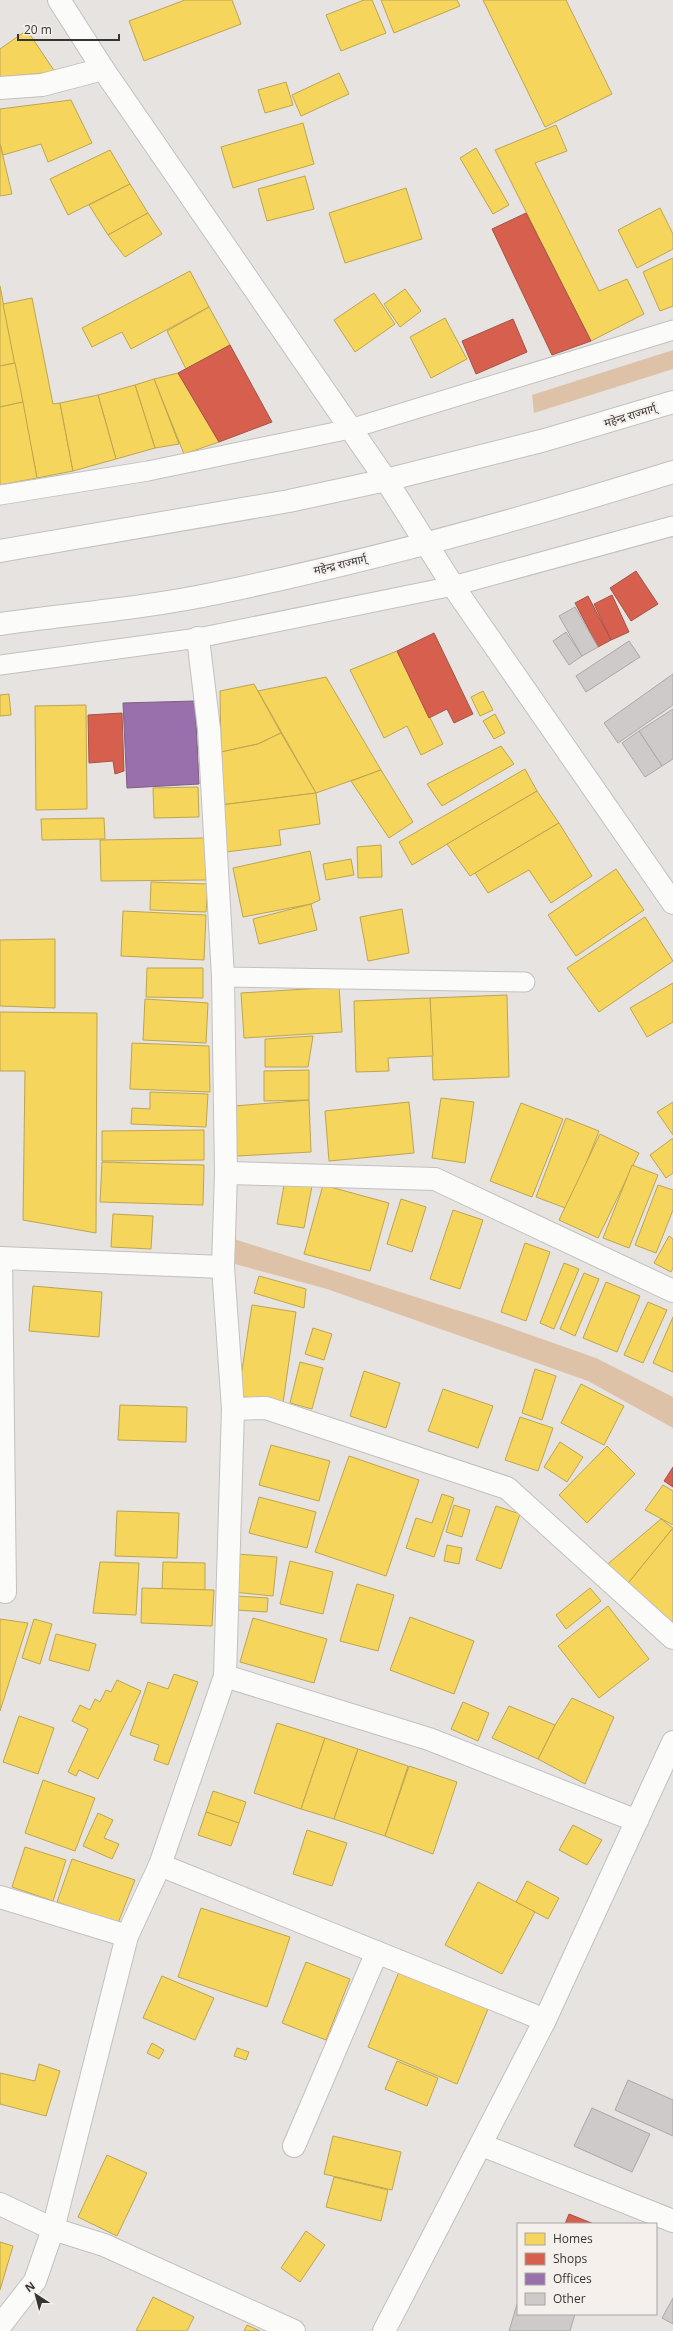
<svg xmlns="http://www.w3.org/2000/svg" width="673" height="2331" viewBox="0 0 673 2331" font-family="'Open Sans','Noto Sans Devanagari',sans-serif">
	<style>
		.green { fill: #dec2a7 }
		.homes { fill: #f6d55c; stroke: #bda550 }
		.shops { fill: #d6604d; stroke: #a65345 }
		.offices { fill: #9970ab; stroke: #7c5e87 }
		.building { fill: #cdcac9; stroke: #aaa8a6 }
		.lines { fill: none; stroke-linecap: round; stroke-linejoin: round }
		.service-casing { stroke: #c3c1bf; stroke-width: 21 }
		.minor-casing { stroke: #c3c1bf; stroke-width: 24 }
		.secondary-casing { stroke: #c3c1bf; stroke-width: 24 }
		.trunk-casing { stroke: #c3c1bf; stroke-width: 24 }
		.service { stroke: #fbfbfa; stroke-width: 19 }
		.minor { stroke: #fbfbfa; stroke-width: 22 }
		.secondary { stroke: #fbfbfa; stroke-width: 22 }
		.trunk { stroke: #fbfbfa; stroke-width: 22 }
		.labels { text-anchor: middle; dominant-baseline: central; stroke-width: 4; stroke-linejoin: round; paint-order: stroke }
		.street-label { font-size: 11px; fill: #373533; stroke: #f5f0ec }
	</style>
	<rect width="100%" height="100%" fill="#e6e3e1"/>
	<g class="green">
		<polygon points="673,350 673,369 534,413 532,395"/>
		<polygon points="231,1238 491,1321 596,1358 673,1397 673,1428 588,1381 327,1289 231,1263"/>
	</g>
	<g class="homes">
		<polygon points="185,0 232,0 241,24 144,61 129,21"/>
		<polygon points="364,0 372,0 386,33 341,51 326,15"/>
		<polygon points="381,0 457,0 460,6 394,33"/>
		<polygon points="483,0 566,0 612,94 545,127"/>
		<polygon points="27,30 55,72 0,77 0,49"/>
		<polygon points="339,73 349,94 301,116 292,95"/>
		<polygon points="286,82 293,105 265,113 258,90"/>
		<polygon points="71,100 92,143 48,162 41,144 3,155 0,144 0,109"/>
		<polygon points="303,123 314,164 233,188 221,147"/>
		<polygon points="556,125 567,151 535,163 599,291 627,279 644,314 591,341 495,150"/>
		<polygon points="0,144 12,194 0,196"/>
		<polygon points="476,148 509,205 493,214 460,158"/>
		<polygon points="110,150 130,184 68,215 50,179"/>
		<polygon points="305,176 314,209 267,221 258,189"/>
		<polygon points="130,184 148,213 108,235 89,205"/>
		<polygon points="406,188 422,239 345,263 329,213"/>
		<polygon points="660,208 673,234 673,249 637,268 618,230"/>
		<polygon points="148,213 162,234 125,257 108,235"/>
		<polygon points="673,258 673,306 660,311 643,272"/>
		<polygon points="190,271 209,307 131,349 122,332 92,347 82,328"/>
		<polygon points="0,286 15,363 0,366"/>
		<polygon points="405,289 421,311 400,327 384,304"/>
		<polygon points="374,293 395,324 355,352 334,320"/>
		<polygon points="32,298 53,404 60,403 73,471 37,478 3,304"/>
		<polygon points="209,307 230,345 186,369 167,331"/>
		<polygon points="445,318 467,359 431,378 410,337"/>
		<polygon points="15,363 23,402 0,407 0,366"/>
		<polygon points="178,373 219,442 184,454 154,379"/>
		<polygon points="154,379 179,444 155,448 135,385"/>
		<polygon points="135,385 155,448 116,459 98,395"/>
		<polygon points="98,395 116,459 73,471 60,403"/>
		<polygon points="23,402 37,478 0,485 0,407"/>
		<polygon points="397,651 443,744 421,755 407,726 384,738 350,670"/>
		<polygon points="326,677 381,770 316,793 258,691"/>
		<polygon points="254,684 281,733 258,744 221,752 220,691"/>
		<polygon points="483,691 493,710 480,716 471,697"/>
		<polygon points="9,694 11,715 0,716 0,695"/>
		<polygon points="86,705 87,809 36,810 35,706"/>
		<polygon points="495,714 505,733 494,739 483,721"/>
		<polygon points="281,733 316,793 221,805 221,752 258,744"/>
		<polygon points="501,746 514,764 442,806 427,784"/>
		<polygon points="525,769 537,791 412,865 399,842"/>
		<polygon points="381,770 413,822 389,838 351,781"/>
		<polygon points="198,787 199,817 154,818 153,788"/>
		<polygon points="537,791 559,823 470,876 447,844"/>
		<polygon points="316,793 320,824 279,830 281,845 226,852 221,805"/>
		<polygon points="104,818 105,839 42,840 41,819"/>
		<polygon points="559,823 592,876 551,903 529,870 488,893 475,873"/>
		<polygon points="205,838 206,880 101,881 100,840"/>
		<polygon points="381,845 382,877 358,878 357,847"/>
		<polygon points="310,851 320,900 311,904 243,917 233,868"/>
		<polygon points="351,859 354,875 326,880 323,864"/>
		<polygon points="616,869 644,910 576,956 548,915"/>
		<polygon points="151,882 208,884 206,912 150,910"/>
		<polygon points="311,904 317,930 259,944 253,919"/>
		<polygon points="402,909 409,953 368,961 360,917"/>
		<polygon points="123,911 206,915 204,960 121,956"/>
		<polygon points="645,917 673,961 599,1012 567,968"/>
		<polygon points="55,939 55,1008 0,1006 0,940"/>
		<polygon points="147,968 203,968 203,998 146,997"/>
		<polygon points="673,983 673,1022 647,1037 630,1008"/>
		<polygon points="339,987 342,1032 244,1038 241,993"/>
		<polygon points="507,995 509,1077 433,1080 430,998"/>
		<polygon points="430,998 433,1056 388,1058 389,1071 356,1072 354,1001"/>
		<polygon points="145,999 208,1003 206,1043 143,1040"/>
		<polygon points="0,1012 97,1013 96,1233 23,1220 25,1071 0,1071"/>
		<polygon points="313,1036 308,1067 265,1067 265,1039"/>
		<polygon points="132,1043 209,1046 210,1092 130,1089"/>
		<polygon points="309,1070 309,1100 264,1101 264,1071"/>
		<polygon points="150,1092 208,1094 206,1127 131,1124 132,1108 150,1109"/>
		<polygon points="441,1098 474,1102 465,1163 432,1158"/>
		<polygon points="309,1100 311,1152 237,1156 234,1106"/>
		<polygon points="409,1102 414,1153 329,1161 325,1111"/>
		<polygon points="673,1102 673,1135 657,1112"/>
		<polygon points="521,1103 563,1119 532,1197 490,1181"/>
		<polygon points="566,1118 599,1131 568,1209 536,1197"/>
		<polygon points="204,1130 204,1160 102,1161 102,1131"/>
		<polygon points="600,1134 639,1153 598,1238 559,1220"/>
		<polygon points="673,1138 673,1173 666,1178 650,1155"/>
		<polygon points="102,1162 204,1165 203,1205 100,1202"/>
		<polygon points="632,1165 658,1175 629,1248 603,1238"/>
		<polygon points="285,1180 312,1186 304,1228 277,1224"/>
		<polygon points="323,1185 389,1203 370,1271 304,1254"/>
		<polygon points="658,1185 673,1190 673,1210 656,1253 635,1245"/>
		<polygon points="401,1199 426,1207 412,1252 387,1244"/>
		<polygon points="453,1210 483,1220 460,1289 430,1279"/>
		<polygon points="113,1214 153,1216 151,1249 111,1247"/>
		<polygon points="669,1236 673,1239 673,1268 671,1272 654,1263"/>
		<polygon points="525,1243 550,1252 526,1321 501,1312"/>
		<polygon points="564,1263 579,1269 554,1329 540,1323"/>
		<polygon points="584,1273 599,1279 575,1336 560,1329"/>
		<polygon points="259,1276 306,1289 304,1308 254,1293"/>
		<polygon points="606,1282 640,1296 617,1352 583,1338"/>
		<polygon points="33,1286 102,1292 99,1337 29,1331"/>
		<polygon points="648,1302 667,1310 643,1363 624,1355"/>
		<polygon points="252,1305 296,1312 283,1403 238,1396"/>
		<polygon points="673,1317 673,1372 653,1363"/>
		<polygon points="313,1328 332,1334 324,1360 305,1354"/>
		<polygon points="300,1362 323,1368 312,1409 290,1403"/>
		<polygon points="535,1369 556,1376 542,1420 522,1413"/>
		<polygon points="364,1371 400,1383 386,1428 350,1416"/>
		<polygon points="581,1384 624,1406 604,1445 561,1423"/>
		<polygon points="443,1389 493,1406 478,1448 428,1431"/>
		<polygon points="120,1405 187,1407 186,1442 118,1440"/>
		<polygon points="520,1417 553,1428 538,1471 505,1460"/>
		<polygon points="560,1442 583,1457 567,1482 544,1467"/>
		<polygon points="271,1445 330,1461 319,1501 259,1485"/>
		<polygon points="607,1446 635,1474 587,1523 559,1495"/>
		<polygon points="349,1456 419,1480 386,1576 315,1552"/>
		<polygon points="663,1485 673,1491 673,1525 645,1510"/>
		<polygon points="442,1494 454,1498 434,1557 406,1548 416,1518 432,1523"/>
		<polygon points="259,1497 316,1512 307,1548 249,1533"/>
		<polygon points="454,1505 470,1510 462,1537 446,1532"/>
		<polygon points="496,1506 520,1514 501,1569 476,1560"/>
		<polygon points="117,1511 179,1513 177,1558 115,1556"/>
		<polygon points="661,1519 673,1528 625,1587 603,1568"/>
		<polygon points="673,1528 673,1625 625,1587"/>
		<polygon points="447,1545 462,1548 459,1564 444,1561"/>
		<polygon points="237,1554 277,1557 273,1596 233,1592"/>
		<polygon points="290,1561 333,1572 323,1614 280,1604"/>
		<polygon points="100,1562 139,1563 136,1615 93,1613"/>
		<polygon points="163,1562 205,1563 205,1590 162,1589"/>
		<polygon points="357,1584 394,1595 378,1651 340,1641"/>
		<polygon points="142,1588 214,1590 212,1626 141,1623"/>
		<polygon points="590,1588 601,1601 566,1629 556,1615"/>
		<polygon points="237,1596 268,1598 267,1612 236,1610"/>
		<polygon points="608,1606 649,1659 599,1698 558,1646"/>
		<polygon points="410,1617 474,1641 454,1694 390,1670"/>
		<polygon points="253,1618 327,1639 314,1683 240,1662"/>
		<polygon points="0,1619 28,1623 0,1711"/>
		<polygon points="34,1619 52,1624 40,1664 22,1658"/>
		<polygon points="56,1634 96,1644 89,1671 49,1660"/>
		<polygon points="174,1674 198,1682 168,1765 154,1760 159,1745 130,1735 148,1682 168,1689"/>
		<polygon points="117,1680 141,1691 98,1779 79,1770 76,1776 68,1772 88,1729 72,1721 80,1705 90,1710 95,1699 100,1702 106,1690 111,1692"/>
		<polygon points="572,1698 614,1717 585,1784 538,1759 555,1725"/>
		<polygon points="463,1702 489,1713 478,1741 451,1729"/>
		<polygon points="509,1706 555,1725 538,1759 492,1738"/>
		<polygon points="19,1716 54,1728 38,1774 3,1762"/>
		<polygon points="277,1723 325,1738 301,1809 254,1793"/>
		<polygon points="325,1738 358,1749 334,1819 301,1809"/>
		<polygon points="358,1749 408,1766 385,1836 334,1819"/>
		<polygon points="409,1766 457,1782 433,1854 385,1836"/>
		<polygon points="43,1780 95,1798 75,1851 25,1833"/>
		<polygon points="213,1791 246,1802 239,1823 206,1812"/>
		<polygon points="206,1812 239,1823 231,1846 198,1835"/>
		<polygon points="98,1813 113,1820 104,1838 119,1844 112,1859 83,1846"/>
		<polygon points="573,1825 602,1840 587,1865 559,1850"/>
		<polygon points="307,1830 347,1843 332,1886 293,1874"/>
		<polygon points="25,1847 66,1860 53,1901 12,1887"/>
		<polygon points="72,1859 135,1880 118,1923 57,1902"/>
		<polygon points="527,1881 559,1898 548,1919 516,1902"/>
		<polygon points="478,1882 535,1912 502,1974 445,1945"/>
		<polygon points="201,1908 290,1937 267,2007 178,1977"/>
		<polygon points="306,1962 350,1979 326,2040 282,2023"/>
		<polygon points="399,1972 488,2009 457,2084 368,2047"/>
		<polygon points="162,1976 214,1998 195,2040 143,2018"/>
		<polygon points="152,2043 164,2050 159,2059 147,2053"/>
		<polygon points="237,2048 249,2052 246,2060 234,2056"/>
		<polygon points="397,2061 438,2078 427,2106 385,2089"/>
		<polygon points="39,2064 60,2071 46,2116 0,2104 0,2073 35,2081"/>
		<polygon points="333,2136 401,2152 392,2190 324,2174"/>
		<polygon points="107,2155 147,2173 117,2236 78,2217"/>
		<polygon points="334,2177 388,2190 381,2221 326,2207"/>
		<polygon points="306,2231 325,2245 300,2282 281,2268"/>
		<polygon points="0,2242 13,2246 0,2290"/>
		<polygon points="153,2297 194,2317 187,2331 136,2331"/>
		<polygon points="247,2325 260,2331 244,2331"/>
	</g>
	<g class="shops">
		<polygon points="526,213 591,341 552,355 492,229"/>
		<polygon points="513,319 527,352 476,374 462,341"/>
		<polygon points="230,345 272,422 219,442 178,373"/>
		<polygon points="636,571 658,604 631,621 610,588"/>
		<polygon points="612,595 629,632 611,640 594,604"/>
		<polygon points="588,596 611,640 598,647 575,603"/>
		<polygon points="434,633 473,714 454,723 447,709 429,718 397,651"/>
		<polygon points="122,713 124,771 115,774 113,761 89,763 88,715"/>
		<polygon points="673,1467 673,1487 664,1481"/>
		<polygon points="569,2214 594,2224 565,2224"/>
	</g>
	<polygon class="offices" points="195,701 199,784 127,788 123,703"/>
	<g class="building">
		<polygon points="575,607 598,647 582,656 559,616"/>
		<polygon points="566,632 582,656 569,665 553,641"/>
		<polygon points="629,641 640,657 586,692 576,676"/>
		<polygon points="673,674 673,705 618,743 604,723"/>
		<polygon points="673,709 673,759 662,766 639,731"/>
		<polygon points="639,731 662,766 645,777 622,743"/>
		<polygon points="628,2080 673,2100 673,2136 615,2110"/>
		<polygon points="592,2108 650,2134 632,2172 574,2146"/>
		<polygon points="673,2298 673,2324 662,2318"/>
		<polygon points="518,2301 518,2314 575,2314 570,2331 509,2331"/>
	</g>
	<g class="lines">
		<defs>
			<g id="service">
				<polyline points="0,495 148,471 350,429 673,330"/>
				<polyline points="0,665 198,638 453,586 673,526"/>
				<polyline points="223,977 525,982"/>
			</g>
			<g id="minor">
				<polyline points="59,0 103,69 386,480"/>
				<polyline points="0,88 42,85 103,69"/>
				<polyline points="226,1173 435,1179 673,1291"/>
				<polyline points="0,1258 223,1267"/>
				<polyline points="1,1258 5,1592"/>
				<polyline points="233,1409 266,1408 507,1488 673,1638"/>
				<polyline points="225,1676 429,1739 637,1821"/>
				<polyline points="160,1865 545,2020"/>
				<polyline points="0,1897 127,1936"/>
				<polyline points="482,2145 673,2221"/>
				<polyline points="294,2146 377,1952"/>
				<polyline points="0,2204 53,2229 104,2245 294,2331"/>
				<polyline points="0,2326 35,2281 53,2229 127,1936 160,1865 225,1676 233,1409 223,1267 226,1173 223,977 209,729 198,638"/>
			</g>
			<g id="secondary">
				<polyline points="386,480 453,586 673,903"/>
				<polyline points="384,2331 545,2020 673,1742"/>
			</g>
			<g id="trunk">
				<polyline points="0,551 289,501 386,480 545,440 673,402"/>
				<path d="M0,624c71,-10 147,-16 217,-31 154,-32 306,-74 456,-121"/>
			</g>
		</defs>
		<use href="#service" class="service-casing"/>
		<use href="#minor" class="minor-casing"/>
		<use href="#secondary" class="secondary-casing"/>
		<use href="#trunk" class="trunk-casing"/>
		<use href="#service" class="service"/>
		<use href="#minor" class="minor"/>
		<use href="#secondary" class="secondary"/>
		<use href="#trunk" class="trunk"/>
	</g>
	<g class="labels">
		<g class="street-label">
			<text transform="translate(630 415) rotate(-17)">महेन्द्र राज्मार्ग्</text>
			<text transform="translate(340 564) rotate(-13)">महेन्द्र राज्मार्ग्</text>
		</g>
	</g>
	<rect x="517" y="2223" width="140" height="92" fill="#f5f0ec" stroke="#a9a5a2"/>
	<rect x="525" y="2233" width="20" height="12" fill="#f6d55c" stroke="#a9a5a2"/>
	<text x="553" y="2243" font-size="12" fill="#373533">Homes</text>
	<rect x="525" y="2253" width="20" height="12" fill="#d6604d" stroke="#a9a5a2"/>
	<text x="553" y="2263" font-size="12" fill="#373533">Shops</text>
	<rect x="525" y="2273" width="20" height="12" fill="#9970ab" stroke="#a9a5a2"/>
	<text x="553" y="2283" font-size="12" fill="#373533">Offices</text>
	<rect x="525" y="2293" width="20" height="12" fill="#cdcac9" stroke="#a9a5a2"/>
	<text x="553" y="2303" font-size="12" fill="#373533">Other</text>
	<g transform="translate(36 2295) rotate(324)" stroke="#f5f0ec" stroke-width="3" paint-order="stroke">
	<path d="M0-3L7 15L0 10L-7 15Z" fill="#373533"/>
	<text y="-6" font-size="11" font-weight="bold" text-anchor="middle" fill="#373533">N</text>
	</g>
	<path d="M18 34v6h101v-6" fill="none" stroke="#373533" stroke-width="2"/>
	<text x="24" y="34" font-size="12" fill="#373533" stroke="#f5f0ec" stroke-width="3" paint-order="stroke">20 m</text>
</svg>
